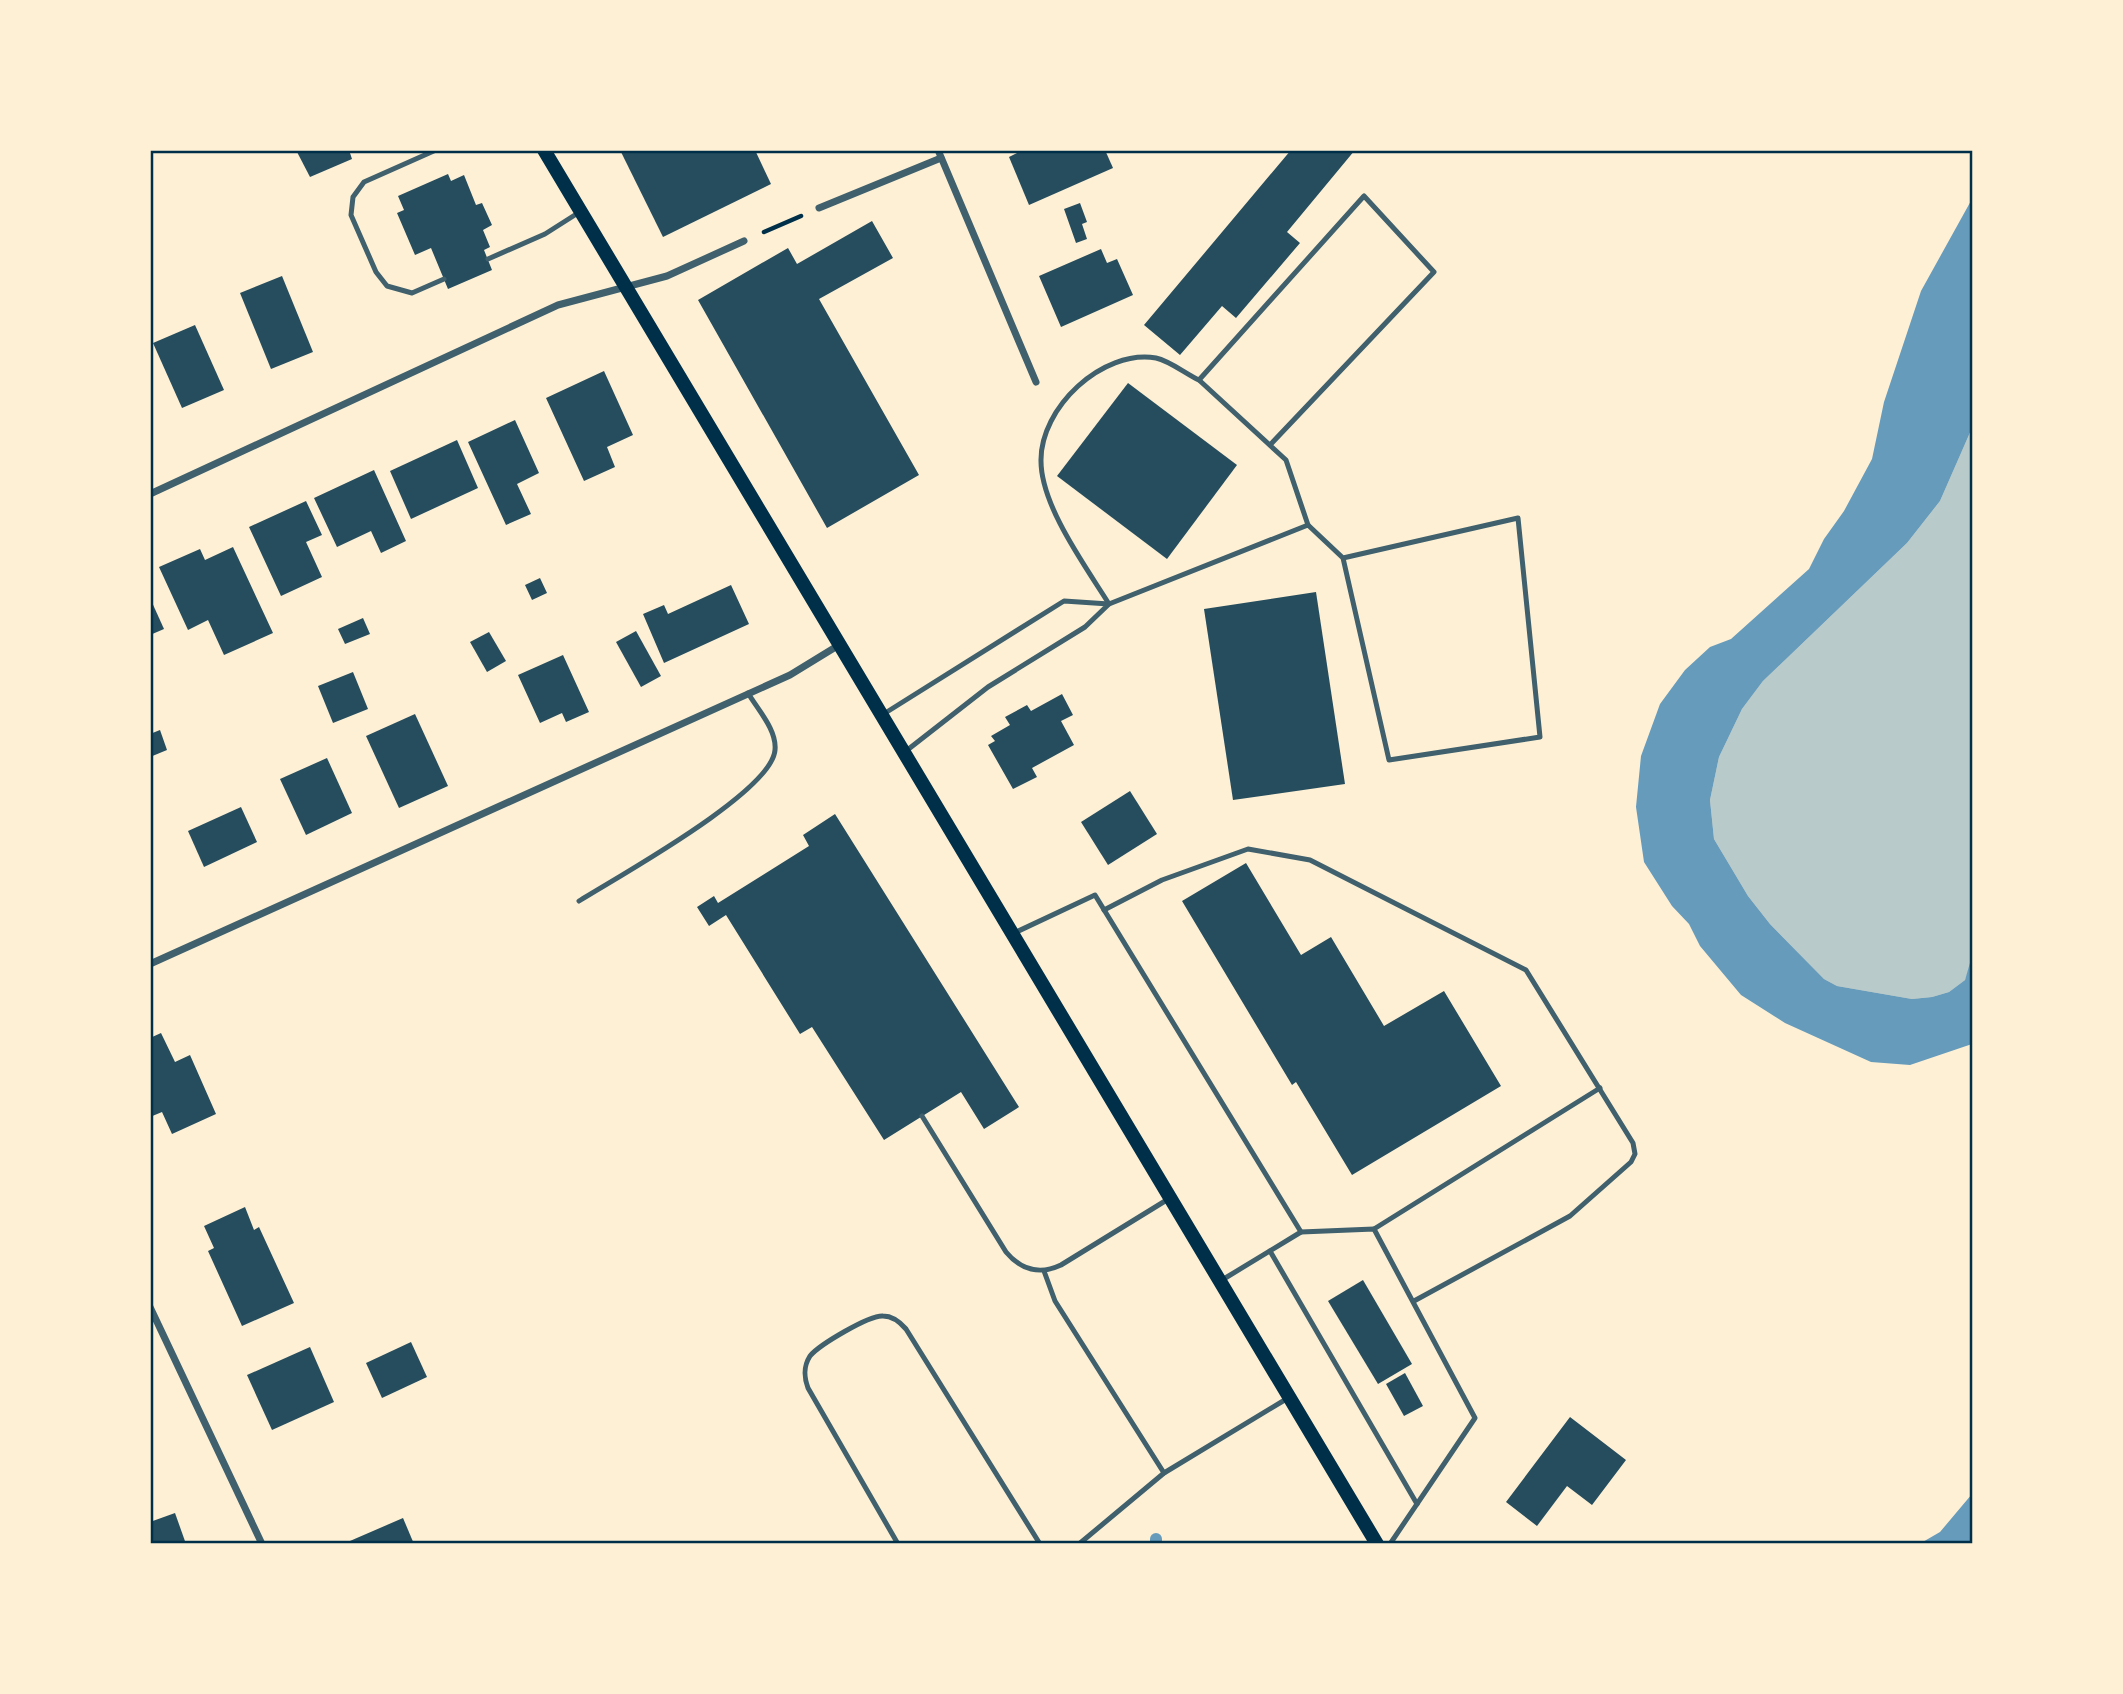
<svg xmlns="http://www.w3.org/2000/svg" width="2123" height="1694" viewBox="0 0 2123 1694" font-family="'Noto Sans',sans-serif">
	<style>
		.green { fill: #b9caca }
		.water { fill: #669bbc }
		.lines { fill: none; stroke-linecap: round; stroke-linejoin: round }
		.stream { stroke: #669bbc; stroke-width: 12 }
		.building { fill: #264d5e }
		.path { stroke: #003049; stroke-width: 4.5 }
		.service { stroke: #3f606c; stroke-width: 5 }
		.minor { stroke: #3f606c; stroke-width: 7 }
		.secondary { stroke: #003049; stroke-width: 14 }
		.neatline { fill: none; stroke: #003049; stroke-width: 2.5 }
	</style>
	<rect width="100%" height="100%" fill="#fdf0d5"/>
	<polygon class="green" points="1972,428 1971,965 1965,980 1949,992 1932,997 1912,999 1837,986 1824,979 1770,924 1748,896 1714,839 1710,800 1719,757 1742,709 1763,681 1907,543 1940,501"/>
	<g class="water">
		<polygon points="1972,199 1972,428 1940,501 1907,543 1763,681 1742,709 1719,757 1710,800 1714,839 1748,896 1770,924 1824,979 1837,986 1912,999 1932,997 1949,992 1965,980 1972,956 1972,1044 1910,1065 1871,1062 1785,1023 1741,995 1700,946 1689,924 1672,906 1644,862 1636,807 1641,756 1660,704 1685,670 1710,647 1731,639 1809,569 1824,539 1844,511 1872,459 1884,402 1921,291"/>
		<polygon points="1972,1494 1972,1543 1921,1543 1940,1532"/>
	</g>
	<g class="lines">
		<polyline class="stream" points="1156,1539 1156,1544"/>
	</g>
	<g class="building">
		<polygon points="296,150 349,150 352,159 310,177"/>
		<polygon points="623,150 755,150 771,184 663,237 621,152"/>
		<polygon points="1023,150 1105,150 1113,168 1029,205 1009,157"/>
		<polygon points="1291,150 1355,150 1287,232 1300,243 1236,318 1222,306 1180,355 1144,325"/>
		<polygon points="448,174 451,181 464,175 476,205 482,203 492,225 483,230 490,247 484,250 492,270 448,289 431,248 415,255 397,213 404,210 398,196"/>
		<polygon points="1080,203 1087,222 1082,224 1087,239 1076,243 1064,209"/>
		<polygon points="872,221 893,258 819,299 919,475 827,528 698,300 788,248 797,264"/>
		<polygon points="1101,249 1107,263 1117,259 1133,295 1061,327 1039,276"/>
		<polygon points="282,276 313,352 271,369 240,293"/>
		<polygon points="195,325 224,390 182,408 153,343"/>
		<polygon points="604,371 633,435 607,447 615,467 584,481 546,398"/>
		<polygon points="1128,383 1237,465 1167,559 1057,476"/>
		<polygon points="515,420 539,473 517,484 531,514 506,525 468,442"/>
		<polygon points="457,440 478,488 411,519 390,471"/>
		<polygon points="374,470 406,541 381,553 371,531 337,547 314,498"/>
		<polygon points="306,501 322,535 306,542 322,577 281,596 249,527"/>
		<polygon points="233,547 273,633 224,655 208,620 188,630 159,567 200,549 205,560"/>
		<polygon points="540,578 547,593 532,600 525,585"/>
		<polygon points="731,585 749,624 664,663 643,614 664,605 668,614"/>
		<polygon points="1316,592 1345,784 1233,800 1204,609"/>
		<polygon points="150,598 164,629 150,635"/>
		<polygon points="363,618 370,634 345,644 338,629"/>
		<polygon points="636,631 661,676 641,687 616,642"/>
		<polygon points="489,632 506,661 487,672 470,642"/>
		<polygon points="563,655 589,712 566,722 562,713 540,723 518,675"/>
		<polygon points="353,672 368,709 333,723 318,686"/>
		<polygon points="1062,694 1073,715 1061,721 1074,745 1032,768 1037,777 1013,789 988,745 995,741 991,736 1010,725 1005,717 1027,705 1031,711"/>
		<polygon points="415,714 448,786 399,808 366,736"/>
		<polygon points="160,730 167,750 150,757 150,734"/>
		<polygon points="327,758 352,813 306,835 280,779"/>
		<polygon points="1130,791 1157,834 1108,865 1081,822"/>
		<polygon points="241,807 257,842 204,867 188,831"/>
		<polygon points="835,814 1019,1107 984,1129 961,1092 884,1140 812,1027 800,1034 726,915 709,926 697,907 714,896 718,903 809,846 803,835"/>
		<polygon points="1246,863 1301,955 1331,937 1384,1026 1444,991 1501,1086 1352,1175 1296,1082 1292,1085 1182,901"/>
		<polygon points="161,1033 175,1062 190,1055 216,1114 172,1134 162,1112 150,1117 150,1038"/>
		<polygon points="245,1207 254,1230 259,1227 294,1303 242,1326 208,1251 214,1248 204,1226"/>
		<polygon points="1363,1280 1412,1364 1378,1384 1328,1301"/>
		<polygon points="411,1342 427,1377 382,1398 366,1363"/>
		<polygon points="310,1347 334,1402 272,1430 247,1375"/>
		<polygon points="1405,1373 1423,1406 1404,1416 1386,1384"/>
		<polygon points="1570,1417 1626,1460 1592,1505 1567,1486 1537,1526 1506,1502"/>
		<polygon points="175,1513 186,1544 150,1544 150,1522"/>
		<polygon points="403,1518 414,1544 343,1544"/>
	</g>
	<g class="lines">
		<polyline class="path" points="764,232 801,216"/>
		<g class="service">
			<polyline points="436,150 364,182 353,197 351,215 376,272 387,286 412,293 444,279"/>
			<polyline points="488,259 545,234 578,213"/>
			<path d="M1199,380c-13,-6 -29,-19 -43,-22 -54,-9 -116,50 -115,103 0,45 45,106 68,143l199,-79 35,33 46,202 151,-23 -22,-219 -175,40"/>
			<polyline points="1270,445 1434,272 1364,196 1199,380 1286,460 1308,525"/>
			<polyline points="882,715 1064,601 1109,604 1085,627 988,687 906,751"/>
			<path d="M579,901c38,-24 193,-109 196,-151 2,-20 -17,-40 -27,-57"/>
			<polyline points="1104,910 1162,880 1248,849 1310,860 1526,970 1633,1143 1635,1154 1631,1162 1570,1216 1414,1301"/>
			<polyline points="1012,934 1095,895 1301,1232 1222,1280"/>
			<path d="M922,1116l84,136c15,18 34,23 55,13l109,-67"/>
			<polyline points="1374,1229 1600,1088"/>
			<polyline points="1301,1232 1374,1229 1475,1418 1390,1544"/>
			<polyline points="1270,1251 1417,1504"/>
			<polyline points="1044,1271 1055,1301 1164,1473"/>
			<path d="M898,1544l-90,-156c-4,-11 -5,-21 2,-32 9,-11 59,-41 73,-40 9,0 17,6 23,13l134,215"/>
			<polyline points="1079,1544 1164,1473 1288,1398"/>
		</g>
		<g class="minor">
			<polyline points="938,150 1036,382"/>
			<polyline points="819,208 941,158"/>
			<polyline points="150,494 558,305 667,276 744,241"/>
			<polyline points="150,964 790,675 839,645"/>
			<polyline points="150,1307 262,1544"/>
		</g>
		<polyline class="secondary" points="544,150 1377,1544"/>
	</g>
	<rect width="2123" height="1694" fill="none" stroke="#fdf0d5" stroke-width="304"/>
	<rect x="152" y="152" width="1819" height="1390" class="neatline"/>
</svg>
